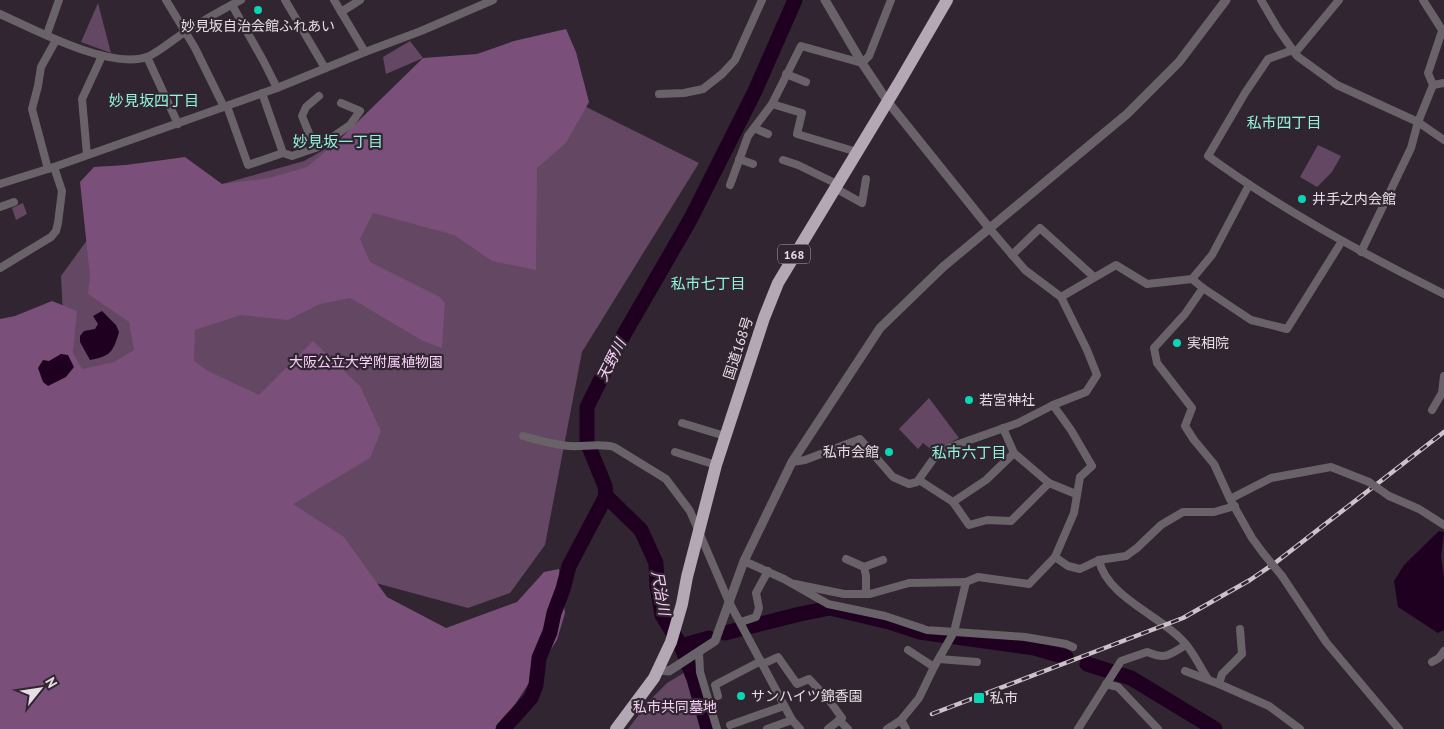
<svg xmlns="http://www.w3.org/2000/svg" width="1444" height="729" viewBox="0 0 1444 729" font-family="'PT Sans','Noto Sans JP',sans-serif">
	<style>
		.green { fill: #634763 }
		.forest { fill: #7a4f7a }
		.water { fill: #1f0021 }
		.lines { fill: none; stroke-linecap: round; stroke-linejoin: round }
		.river { stroke: #1f0021; stroke-width: 15 }
		.minor { stroke: #696369; stroke-width: 8 }
		.tertiary { stroke: #696369; stroke-width: 9 }
		.trunk { stroke: #b4a8b4; stroke-width: 12 }
		.rail-casing { stroke: #cbc2ca; stroke-width: 4.5 }
		.rail { stroke: #302530; stroke-width: 2.5; stroke-dasharray: 8; stroke-linecap: butt }
		.minor-bridge { stroke: #696369; stroke-width: 8 }
		.poi-dot { fill: #0cd5b5; stroke: #302530; stroke-width: 2 }
		.labels { text-anchor: middle; dominant-baseline: central; stroke-width: 4.5; stroke-linejoin: round; paint-order: stroke }
		.shield { fill: #302530; stroke: #afa6af; stroke-width: 1 }
		.shield-label { font-size: 12px; font-weight: bold; fill: #e6dee5 }
		.poi-label { font-size: 14px; fill: #e6dee5; stroke: #302530; text-anchor: start }
		.street-label { font-size: 14px; fill: #e6dee5; stroke: #302530 }
		.park-label { font-size: 14px; fill: #f9d1f9; stroke: #302530 }
		.neighbourhood-label { font-size: 15px; fill: #91f4dc; stroke: #302530 }
		.water-label { font-size: 15px; font-style: italic; fill: #f8cff7; stroke: #302530 }
	</style>
	<rect width="100%" height="100%" fill="#302530"/>
	<g class="green">
		<polygon points="98,3 111,53 81,42"/>
		<polygon points="410,41 423,58 386,74 383,57"/>
		<polygon points="456,75 546,87 699,163 582,352 545,545 510,593 468,608 298,562 65,356 61,276 93,232 190,193 304,161"/>
		<polygon points="1318,145 1341,156 1332,172 1317,187 1300,177"/>
		<polygon points="23,203 27,214 16,220 12,208"/>
		<polygon points="929,398 959,438 933,451 923,443 918,449 899,429"/>
		<polygon points="687,671 703,729 628,729 650,700 667,683"/>
	</g>
	<polygon class="forest" points="566,29 576,52 589,102 566,143 537,168 536,270 492,261 454,235 373,213 360,239 370,262 440,297 445,303 442,348 423,341 350,298 320,304 288,320 241,315 195,330 194,361 208,371 259,395 313,341 360,386 381,431 370,458 293,504 344,537 387,597 446,628 517,602 544,572 559,569 565,613 557,640 499,729 0,729 0,319 15,316 52,301 77,311 73,353 82,369 114,362 134,350 129,322 88,294 90,276 80,182 94,167 126,165 185,157 222,184 269,178 307,167 338,141 423,58 477,54 514,41"/>
	<g class="water">
		<path d="M102,311l14,14 3,7c-6,20 -8,24 -29,28l-10,-18v-6l4,-5 11,-2 3,-5 -5,-8z"/>
		<polygon points="61,354 68,355 74,367 66,377 48,386 43,382 38,368 43,360 49,361"/>
		<polygon points="1439,531 1444,532 1441,557 1444,578 1444,630 1438,633 1398,607 1394,581 1404,565"/>
	</g>
	<g class="lines">
		<g class="river">
			<polyline points="606,496 641,530 656,563 657,586 662,615 681,646 694,679 708,729"/>
			<polyline points="725,633 800,614 830,608 889,622 919,632 1034,648 1066,657"/>
			<polyline points="681,646 709,638"/>
			<polyline points="1087,664 1131,678 1215,729"/>
			<polyline points="503,729 531,698 536,685 539,658 550,632 554,613 563,589 569,566 606,496 605,486 587,442 587,407 619,343 690,220 755,91 795,0"/>
		</g>
		<g class="minor">
			<polyline points="166,0 195,48 224,107"/>
			<polyline points="285,0 325,68"/>
			<polyline points="334,0 365,52"/>
			<polyline points="1261,0 1278,29 1297,56 1337,85 1418,122 1444,140"/>
			<polyline points="1423,0 1444,33"/>
			<polyline points="232,5 264,62 277,88"/>
			<polyline points="341,12 360,0"/>
			<path d="M0,14c35,16 110,56 147,43 9,-3 26,-17 35,-23 19,-12 39,-24 59,-34"/>
			<polyline points="47,34 59,0"/>
			<path d="M1293,50l-25,9 -23,34 -37,63c74,54 154,97 236,138"/>
			<polyline points="1295,53 1339,0"/>
			<polyline points="147,57 178,124"/>
			<polyline points="786,74 806,82"/>
			<polyline points="1433,85 1444,83"/>
			<polyline points="659,94 684,93 703,89 722,74 735,60 762,0"/>
			<polyline points="772,104 802,113 797,134 857,152"/>
			<polyline points="227,106 248,165 283,153 262,93"/>
			<polyline points="754,128 768,134"/>
			<polyline points="315,148 302,116 306,107 319,96"/>
			<polyline points="283,153 292,156 318,147 350,125 360,111 341,103"/>
			<polyline points="87,155 82,99 102,56"/>
			<polyline points="739,159 753,164"/>
			<polyline points="783,160 798,165 837,184"/>
			<polyline points="48,169 32,109 38,86 41,67 56,40"/>
			<polyline points="0,184 54,167 277,88 365,52 421,31 493,0"/>
			<polyline points="730,185 748,136 772,104 801,46 862,63 869,56 891,0"/>
			<polyline points="835,188 862,203 866,179"/>
			<polyline points="0,207 14,202"/>
			<polyline points="1361,252 1411,148 1418,122 1433,85 1428,73 1442,31"/>
			<polyline points="1012,255 1040,228 1094,277"/>
			<polyline points="0,268 51,237 56,231 58,223 62,191 54,167"/>
			<polyline points="1192,279 1212,255 1249,185"/>
			<polyline points="1203,288 1185,314 1154,348 1157,363 1192,408 1185,426 1194,440 1214,464 1230,499 1252,538 1263,553"/>
			<polyline points="1061,297 1116,265 1147,284 1192,279 1203,288 1251,320 1287,329 1342,241"/>
			<polyline points="1432,410 1442,393 1444,376"/>
			<polyline points="682,423 725,436"/>
			<polyline points="1003,428 1014,453 1049,483 1076,494"/>
			<path d="M523,436c15,4 31,9 47,10 14,1 29,-3 44,1l52,32 24,32 39,91 63,118 8,9"/>
			<polyline points="675,452 716,465"/>
			<polyline points="792,462 805,460 860,439 893,477 909,484 917,482 939,451 1018,423 1053,405 1086,392 1097,375 1087,350 1061,297 1025,270 990,229"/>
			<polyline points="919,480 953,502 969,525 987,520 1011,521 1049,483"/>
			<polyline points="1389,496 1419,509 1444,525"/>
			<polyline points="1230,499 1271,478 1331,467 1369,482"/>
			<polyline points="953,502 986,480 1014,453"/>
			<polyline points="1055,557 1068,566 1080,569 1099,560 1126,556 1137,548 1161,525 1183,512 1214,512 1235,506"/>
			<polyline points="846,559 864,567 866,576 866,594"/>
			<path d="M1099,560c7,35 57,54 81,78 12,10 19,28 28,41"/>
			<polyline points="744,561 784,579 828,604 885,616 927,630 1025,637 1066,644 1073,647"/>
			<polyline points="864,567 883,560"/>
			<polyline points="1282,576 1326,642 1399,729"/>
			<polyline points="795,584 844,594 870,594 909,583 966,582"/>
			<polyline points="741,622 756,617 759,608 756,593 768,571"/>
			<polyline points="908,650 934,667"/>
			<polyline points="699,652 700,672 717,729"/>
			<polyline points="939,659 977,662"/>
			<polyline points="1432,662 1439,658 1444,651"/>
			<polyline points="763,664 778,657 797,684 809,679 829,700 842,718 828,729"/>
			<polyline points="1185,671 1219,684 1222,674 1242,654 1240,629"/>
			<polyline points="1106,684 1118,687 1158,729"/>
			<polyline points="1219,684 1269,706 1300,729"/>
			<polyline points="718,696 715,685 761,661"/>
			<polyline points="839,720 848,729"/>
			<polyline points="901,720 906,729"/>
			<polyline points="730,725 784,706"/>
			<polyline points="767,729 792,720"/>
			<polyline points="887,729 901,720 919,698 934,667 954,632 966,582 978,577 1029,584 1055,557 1074,513 1080,477 1092,466 1071,430 1053,405"/>
			<path d="M1078,729l43,-68 26,-9c20,8 21,3 39,-7"/>
		</g>
		<g class="tertiary">
			<polyline points="825,0 862,63 888,102 990,229"/>
			<polyline points="659,670 669,671 715,641 744,561 792,462 880,328 943,267 1127,114 1179,62 1226,0"/>
		</g>
		<polyline class="trunk" points="616,729 654,678 671,642 682,604 687,577 716,465 764,318 778,283 900,81 947,0"/>
		<defs>
			<polyline id="rail" points="932,714 1183,618 1250,580 1275,563 1444,432"/>
		</defs>
		<use href="#rail" class="rail-casing"/>
		<use href="#rail" class="rail"/>
		<g class="minor-bridge">
			<polyline points="1369,482 1389,496"/>
			<polyline points="1263,553 1282,576"/>
		</g>
	</g>
	<g class="poi-dot">
		<circle cx="258" cy="10" r="5"/>
		<circle cx="1302" cy="199" r="5"/>
		<circle cx="1177" cy="343" r="5"/>
		<circle cx="969" cy="400" r="5"/>
		<circle cx="889" cy="452" r="5"/>
		<circle cx="741" cy="696" r="5"/>
		<rect x="973" y="692" width="12" height="12" rx="2.5"/>
	</g>
	<g class="labels">
		<rect class="shield" x="778" y="244.5" width="32" height="19" rx="4"/>
		<g class="shield-label">
			<text x="794" y="254">168</text>
		</g>
		<g class="poi-label">
			<text x="258" y="26" text-anchor="middle">妙見坂自治会館ふれあい</text>
			<text x="1312" y="199">井手之内会館</text>
			<text x="1187" y="343">実相院</text>
			<text x="979" y="400">若宮神社</text>
			<text x="879" y="452" text-anchor="end">私市会館</text>
			<text x="751" y="696">サンハイツ錦香園</text>
			<text x="990" y="698">私市</text>
		</g>
		<g class="street-label">
			<text transform="translate(738 348) rotate(-72)">国道168号</text>
		</g>
		<g class="park-label">
			<text x="366" y="362">大阪公立大学附属植物園</text>
			<text x="675" y="707">私市共同墓地</text>
		</g>
		<g class="neighbourhood-label">
			<text x="154" y="100">妙見坂四丁目</text>
			<text x="1284" y="122">私市四丁目</text>
			<text x="338" y="141">妙見坂一丁目</text>
			<text x="708" y="283">私市七丁目</text>
			<text x="969" y="452">私市六丁目</text>
		</g>
		<g class="water-label">
			<text transform="translate(611 360) rotate(-63)">天野川</text>
			<text transform="translate(661 593) rotate(80)">尺治川</text>
		</g>
	</g>
	<g transform="translate(40 689) rotate(60)" stroke="#302530" stroke-width="4" paint-order="stroke">
	<path d="M0-4L9 19L0 12L-9 19Z" fill="#e6dee5"/>
	<text y="-8" font-size="14" font-weight="bold" text-anchor="middle" fill="#e6dee5">N</text>
	</g>
</svg>
